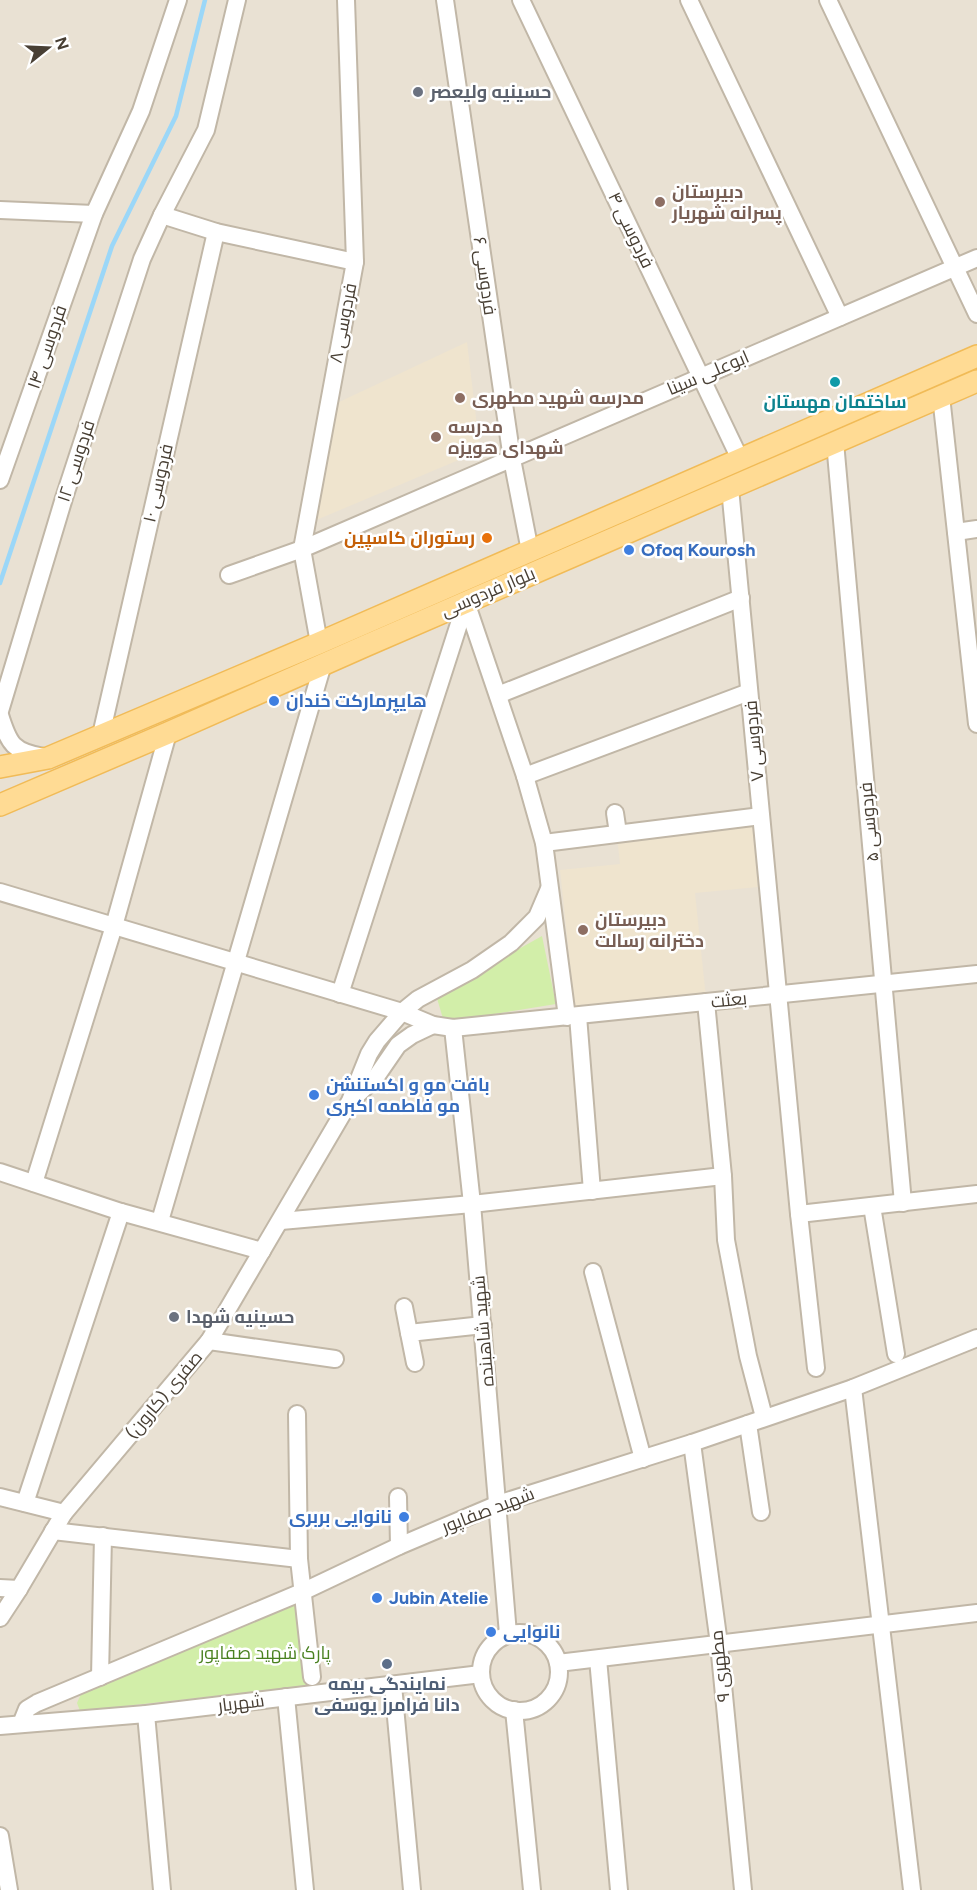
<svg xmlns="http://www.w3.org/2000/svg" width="977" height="1890" viewBox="0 0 977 1890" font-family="Figtree,Cairo,sans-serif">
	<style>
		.residential { fill: #e9e1d3 }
		.education { fill: #efe4ce }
		.park { fill: #d2eea9 }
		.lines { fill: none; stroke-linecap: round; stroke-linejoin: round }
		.stream { stroke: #9bd7f8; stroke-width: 4.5 }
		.minor-casing { stroke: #c1b7a7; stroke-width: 20 }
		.major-casing { stroke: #f1bb57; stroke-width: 24 }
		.minor { stroke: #fff; stroke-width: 16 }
		.major { stroke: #ffdb94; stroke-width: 21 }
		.worship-dot { fill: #6b7280; stroke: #fff; stroke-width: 2 }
		.education-dot { fill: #8d6e63; stroke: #fff; stroke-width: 2 }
		.culture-dot { fill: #0f9aa8; stroke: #fff; stroke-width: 2 }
		.food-dot { fill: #e8710a; stroke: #fff; stroke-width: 2 }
		.shop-dot { fill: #3f7fe0; stroke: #fff; stroke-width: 2 }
		.service-dot { fill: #5c6f8a; stroke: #fff; stroke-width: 2 }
		.labels { text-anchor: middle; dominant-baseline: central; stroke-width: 5; stroke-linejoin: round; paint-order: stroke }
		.worship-label { font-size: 18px; font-weight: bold; fill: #5b616d; stroke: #fff; text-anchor: start }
		.education-label { font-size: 18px; font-weight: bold; fill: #785e54; stroke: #fff; text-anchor: start }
		.street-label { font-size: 18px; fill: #483f34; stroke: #fff }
		.culture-label { font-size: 18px; font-weight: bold; fill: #0d838f; stroke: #fff }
		.food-label { font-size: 18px; font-weight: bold; fill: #c56008; stroke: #fff; text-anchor: end }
		.shop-label { font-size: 18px; font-weight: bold; fill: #366cbe; stroke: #fff; text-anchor: start }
		.park-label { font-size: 18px; fill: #4a8120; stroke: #fff }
		.service-label { font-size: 18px; font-weight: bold; fill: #4e5e75; stroke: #fff }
	</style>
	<rect width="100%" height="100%" fill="#f5efe5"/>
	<rect class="residential" x="0" y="0" width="977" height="1890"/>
	<g class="education">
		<polygon points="467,342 480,451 314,521 339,402"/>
		<polygon points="752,823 758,887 695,893 706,998 575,1011 560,870 620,864 617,836"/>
	</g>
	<g class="park">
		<polygon points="542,936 556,1004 444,1022 436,995"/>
		<polygon points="298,1600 306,1686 80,1711 77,1703 81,1694"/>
	</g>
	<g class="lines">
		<polyline class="stream" points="0,583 112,246 176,116 205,0"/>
		<defs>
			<g id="minor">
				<polyline points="445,0 512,459 530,551"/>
				<polyline points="521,0 740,459"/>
				<polyline points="689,0 840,317"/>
				<polyline points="828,0 977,314"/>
				<polyline points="0,210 94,214"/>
				<polyline points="162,215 216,232 355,262"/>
				<polyline points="941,396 977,724"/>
				<polyline points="835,442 903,1203"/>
				<polyline points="0,480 94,214 141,111 178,0"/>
				<polyline points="730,488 799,1214 816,1368"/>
				<polyline points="956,532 977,529"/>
				<polyline points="229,575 302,549 977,258"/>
				<polyline points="466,602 525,776 544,843 567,1017"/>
				<polyline points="319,643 302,549 355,262 346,0"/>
				<polyline points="498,695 741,598"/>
				<polyline points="0,711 64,498 142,259 162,215 206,130 237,0"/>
				<path d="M0,715c9,29 13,37 44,42"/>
				<polyline points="101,735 216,232"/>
				<polyline points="525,776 749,692"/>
				<polyline points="615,813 618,833"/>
				<polyline points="544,843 761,816"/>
				<polyline points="0,892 402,1012 433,1025 453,1028 977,974"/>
				<polyline points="340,994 466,602"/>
				<polyline points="706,1002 723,1176 726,1240 748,1356 764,1417"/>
				<polyline points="578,1016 592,1191"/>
				<polyline points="453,1028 472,1204 508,1634"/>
				<polyline points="355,1097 376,1077 398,1045 412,1035 433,1025"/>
				<polyline points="0,1172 121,1212 262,1251"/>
				<polyline points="34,1183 114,926 168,733"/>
				<polyline points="872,1206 896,1354"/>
				<polyline points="799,1214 977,1194"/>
				<polyline points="160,1221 323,664"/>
				<polyline points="281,1221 472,1204 723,1176"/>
				<polyline points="593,1272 643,1459"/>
				<polyline points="404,1307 409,1333"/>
				<polyline points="209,1341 335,1359"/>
				<polyline points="415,1363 409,1333 483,1325"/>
				<polyline points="853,1388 912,1890"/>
				<polyline points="297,1414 299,1559 312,1677"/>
				<polyline points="748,1424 761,1512"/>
				<polyline points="692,1443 719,1644 743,1890"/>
				<polyline points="0,1497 64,1513"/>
				<polyline points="398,1497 399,1546"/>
				<polyline points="25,1503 121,1212"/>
				<polyline points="53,1531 299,1559"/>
				<polyline points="0,1588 19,1589"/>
				<polyline points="0,1618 19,1589 64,1513 209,1341 350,1101 369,1054 377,1041 402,1012 418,999 472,970 511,943 537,917 549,889"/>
				<circle cx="520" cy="1672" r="39"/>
				<polyline points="598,1659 619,1890"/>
				<polyline points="558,1663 977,1613"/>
				<polyline points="100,1677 103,1536"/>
				<polyline points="393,1685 412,1890"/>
				<polyline points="286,1697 305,1890"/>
				<polyline points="514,1710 532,1890"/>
				<polyline points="146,1714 162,1890"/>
				<polyline points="21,1724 27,1709 37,1703 302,1592 399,1546 498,1504 692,1443 853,1388 977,1338"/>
				<polyline points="0,1726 146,1714 481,1674"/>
				<polyline points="0,1836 9,1890"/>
			</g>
			<g id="major">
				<polyline points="0,767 48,758 319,643 977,356"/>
				<polyline points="0,805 168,733 365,646 977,381"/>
			</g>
		</defs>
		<use href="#minor" class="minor-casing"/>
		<use href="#major" class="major-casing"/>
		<use href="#minor" class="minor"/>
		<use href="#major" class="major"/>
	</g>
	<g class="worship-dot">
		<circle cx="418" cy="92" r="6"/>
		<circle cx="174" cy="1317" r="6"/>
	</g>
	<g class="education-dot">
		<circle cx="660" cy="202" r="6"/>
		<circle cx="460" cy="398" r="6"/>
		<circle cx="436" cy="437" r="6"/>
		<circle cx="583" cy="930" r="6"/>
	</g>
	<circle class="culture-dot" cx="835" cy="382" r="6"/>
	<circle class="food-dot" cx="487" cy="538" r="6"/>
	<g class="shop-dot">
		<circle cx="629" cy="550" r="6"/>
		<circle cx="274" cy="701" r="6"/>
		<circle cx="314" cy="1095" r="6"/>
		<circle cx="404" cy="1517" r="6"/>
		<circle cx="377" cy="1598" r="6"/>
		<circle cx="491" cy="1632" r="6"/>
	</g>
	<circle class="service-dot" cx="387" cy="1664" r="6"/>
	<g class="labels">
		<g class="worship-label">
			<text x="430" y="92">حسینیه ولیعصر</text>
			<text x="186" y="1317">حسینیه شهدا</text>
		</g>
		<g class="education-label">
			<text x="672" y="192">دبیرستان<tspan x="672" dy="21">پسرانه شهریار</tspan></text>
			<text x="472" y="398">مدرسه شهید مطهری</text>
			<text x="448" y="427">مدرسه<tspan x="448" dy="21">شهدای هویزه</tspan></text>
			<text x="595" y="920">دبیرستان<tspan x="595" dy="21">دخترانه رسالت</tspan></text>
		</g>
		<g class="street-label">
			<text transform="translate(631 230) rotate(64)">فردوسی ۴</text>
			<text transform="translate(485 276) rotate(82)">فردوسی ۶</text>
			<text transform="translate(343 323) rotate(-79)">فردوسی ۸</text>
			<text transform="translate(47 347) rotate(-71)">فردوسی ۱۴</text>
			<text transform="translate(708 373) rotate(-23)">ابوعلی سینا</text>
			<text transform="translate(76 461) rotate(-72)">فردوسی ۱۲</text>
			<text transform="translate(158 483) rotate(-77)">فردوسی ۱۰</text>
			<text transform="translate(488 592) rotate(-23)">بلوار فردوسی</text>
			<text transform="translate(754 741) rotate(-95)">فردوسی ۷</text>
			<text transform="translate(869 822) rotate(-95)">فردوسی ۵</text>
			<text transform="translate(729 1000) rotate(-6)">بعثت</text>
			<text transform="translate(483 1331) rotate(-95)">شهید شاهبنده</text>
			<text transform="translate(164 1395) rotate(-50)">صفری (کارون)</text>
			<text transform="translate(488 1510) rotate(-21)">شهید صفاپور</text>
			<text transform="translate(720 1666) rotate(-96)">مطهری ۹</text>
			<text transform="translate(241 1703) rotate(-7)">شهریار</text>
		</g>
		<g class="culture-label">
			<text x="835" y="402">ساختمان مهستان</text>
		</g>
		<g class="food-label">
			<text x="475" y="538">رستوران کاسپین</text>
		</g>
		<g class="shop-label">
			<text x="641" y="550">Ofoq Kourosh</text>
			<text x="286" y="701">هایپرمارکت خندان</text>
			<text x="326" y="1085">بافت مو و اکستنشن<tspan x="326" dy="21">مو فاطمه اکبری</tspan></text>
			<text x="392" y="1517" text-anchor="end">نانوایی بربری</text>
			<text x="389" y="1598">Jubin Atelie</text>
			<text x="503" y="1632">نانوایی</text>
		</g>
		<g class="park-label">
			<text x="265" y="1653">پارک شهید صفاپور</text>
		</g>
		<g class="service-label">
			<text x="387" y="1684">نمایندگی بیمه<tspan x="387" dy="21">دانا فرامرز یوسفی</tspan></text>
		</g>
	</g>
	<g transform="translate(48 48) rotate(72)" stroke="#ffffff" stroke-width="4.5" paint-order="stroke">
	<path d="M0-4.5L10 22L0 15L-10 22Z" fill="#483f34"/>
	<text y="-9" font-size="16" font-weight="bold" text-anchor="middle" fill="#483f34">N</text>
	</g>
</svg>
